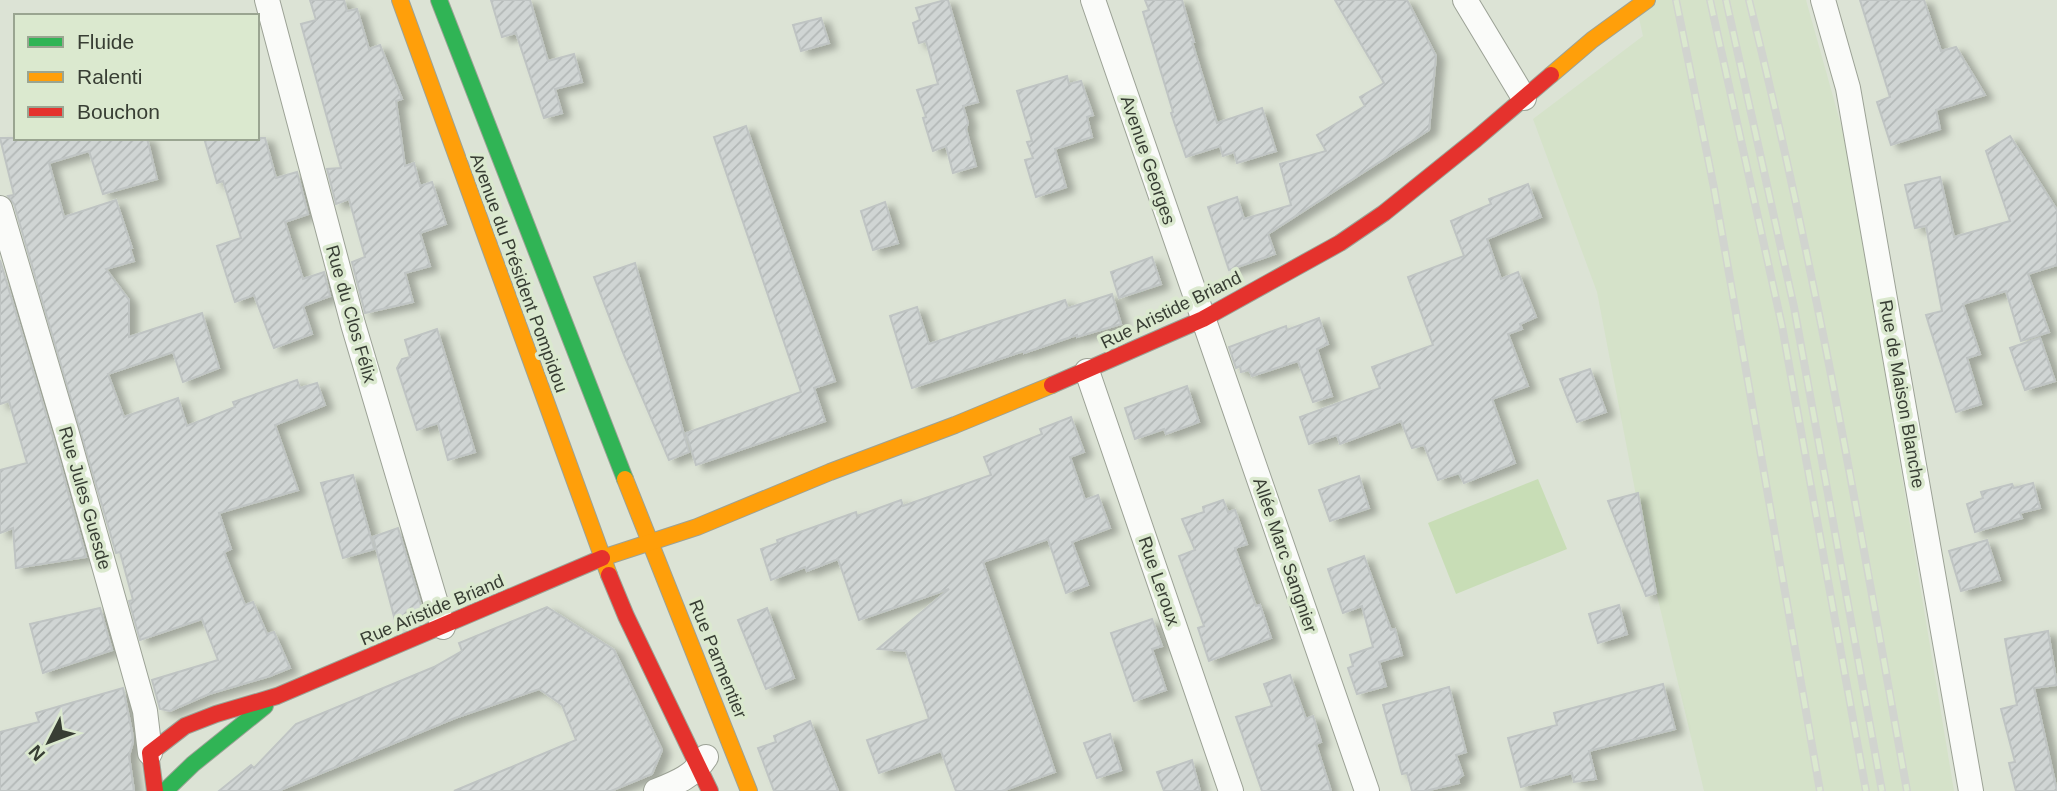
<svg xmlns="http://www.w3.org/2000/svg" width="2057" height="791" viewBox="0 0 2057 791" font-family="Arial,sans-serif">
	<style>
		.built { fill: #d5e2c9 }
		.garden { fill: #c8ddb6 }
		.building { fill: url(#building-hatch); stroke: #bfc4c3; stroke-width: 2; filter: url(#shadow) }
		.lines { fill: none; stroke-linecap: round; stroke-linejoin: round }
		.street-casing { stroke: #9ca296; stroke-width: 26 }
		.fast-casing { stroke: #9ca296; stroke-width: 18 }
		.slow-casing { stroke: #9ca296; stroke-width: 18 }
		.jam-casing { stroke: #9ca296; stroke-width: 18 }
		.street { stroke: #fafbf9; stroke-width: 24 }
		.fast { stroke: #30b455; stroke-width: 16 }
		.slow { stroke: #ff9f0a; stroke-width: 16 }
		.jam { stroke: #e5322d; stroke-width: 16 }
		.rail-casing { stroke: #d1d4cf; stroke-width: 8 }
		.rail { stroke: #dbe9cf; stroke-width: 5; stroke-dasharray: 16; stroke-linecap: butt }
		.labels { text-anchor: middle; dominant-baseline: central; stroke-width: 7; stroke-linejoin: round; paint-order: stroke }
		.street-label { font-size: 18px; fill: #383e34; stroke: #dbe9cf }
	</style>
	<defs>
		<pattern id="building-hatch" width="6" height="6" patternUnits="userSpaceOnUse" patternTransform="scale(1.75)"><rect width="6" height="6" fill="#d0d5d4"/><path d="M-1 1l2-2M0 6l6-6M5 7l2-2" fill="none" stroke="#b3b8b7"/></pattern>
		<filter id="shadow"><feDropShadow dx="8" dy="4.5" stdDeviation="3.5" flood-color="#0004"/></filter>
	</defs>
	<rect width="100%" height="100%" fill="#dce3d5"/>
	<polygon class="built" points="1635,0 1806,0 1848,150 1954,791 1704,791 1648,558 1597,292 1533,119 1643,36"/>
	<polygon class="garden" points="1538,479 1567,549 1456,594 1428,523"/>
	<g class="building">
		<polygon points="310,0 344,0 347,11 357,9 369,49 380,45 402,99 396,101 405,166 414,163 420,186 432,182 446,224 420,233 430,266 405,273 413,302 365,313 352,262 365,257 349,199 336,204 327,169 341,168 301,24 316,20"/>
		<polygon points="491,0 530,0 548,61 574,54 582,82 555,89 562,113 544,118 516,33 502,37"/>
		<polygon points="945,0 948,0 978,102 963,106 968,123 966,129 976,166 953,173 946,146 933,151 923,118 926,117 917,90 938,84 926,41 919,43 913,23 920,20 916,8"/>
		<polygon points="1145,0 1182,0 1194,42 1192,42 1217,123 1262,108 1276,151 1237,163 1234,152 1223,156 1220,146 1186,157 1171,113 1173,112 1143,12 1149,10"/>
		<polygon points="1335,0 1407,0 1436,56 1429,130 1268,234 1275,254 1229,270 1208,207 1237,197 1244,219 1291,205 1280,164 1326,151 1317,135 1365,106 1360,97 1384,83"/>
		<polygon points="1860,0 1924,0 1941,51 1956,47 1985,95 1936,110 1940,129 1891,145 1877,102 1890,97"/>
		<polygon points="821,18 829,43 801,51 793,25"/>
		<polygon points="1067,76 1069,84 1081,81 1093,115 1087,117 1092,137 1055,149 1066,187 1036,197 1025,160 1033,158 1027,142 1032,141 1017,91"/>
		<polygon points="746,126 835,381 814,388 825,421 696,465 686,433 801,392 714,137"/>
		<polygon points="2010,136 2057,210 2057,265 2028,274 2049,332 2021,341 2006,291 1963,304 1980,354 1967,358 1981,404 1956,412 1926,315 1942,311 1926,226 1915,228 1905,185 1940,177 1954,237 2010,221 1986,151"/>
		<polygon points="0,138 147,138 157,179 103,194 89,151 49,163 64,217 116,200 132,248 130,248 134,261 106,269 129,300 129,337 202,313 219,368 183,382 173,352 108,374 124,417 178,398 187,426 235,407 233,402 297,380 300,388 317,383 325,405 275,425 298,490 219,513 231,549 224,552 245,605 253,602 267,634 274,632 290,668 270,676 209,694 170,711 160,709 152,680 218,660 202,619 140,640 129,601 133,600 120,552 116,553 14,204 8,196 14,195"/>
		<polygon points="204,138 265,138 276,178 297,172 308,214 285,222 303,279 324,272 330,296 303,306 312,334 274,348 254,295 235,302 217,246 241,238 223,181 217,183"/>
		<polygon points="1528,184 1541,217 1487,239 1501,279 1518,272 1536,317 1520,324 1522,329 1508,334 1528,386 1492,399 1515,463 1464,483 1459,473 1438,480 1424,445 1412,448 1401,421 1340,444 1337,435 1309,444 1300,417 1380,388 1372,367 1433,345 1408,277 1464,256 1451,221 1491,204 1489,199"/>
		<polygon points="885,202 898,243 873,250 861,211"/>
		<polygon points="1152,257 1161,284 1119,298 1111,272"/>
		<polygon points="0,260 53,438 86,557 16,568 13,528 0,533 0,470 27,463 9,401 0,404"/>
		<polygon points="635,263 689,452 669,460 624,355 594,277"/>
		<polygon points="1112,294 1121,324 1077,337 1077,335 1024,353 1024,351 912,388 890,316 917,307 929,344 1065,300 1068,308"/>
		<polygon points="1319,318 1328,344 1317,349 1332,396 1313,402 1298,361 1252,376 1249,370 1241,372 1240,366 1236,368 1229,347 1286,326 1287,330"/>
		<polygon points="437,329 475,452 448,460 438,423 417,430 397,368 402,359 410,357 405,340"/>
		<polygon points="2040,338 2055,381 2025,390 2010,348"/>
		<polygon points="1590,369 1606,412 1577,422 1560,379"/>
		<polygon points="1187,386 1199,422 1166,434 1164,429 1135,439 1125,408"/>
		<polygon points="1071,417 1084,452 1070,457 1085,500 1098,495 1110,528 1072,542 1088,585 1066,593 1048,539 983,562 1055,772 1002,791 956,791 941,751 879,773 867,740 929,719 906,651 878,649 949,589 859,620 838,559 807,571 805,567 771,580 761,549 778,543 777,540 856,512 857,516 901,500 903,506 991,475 984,457 1042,434 1040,429"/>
		<polygon points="353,475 374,549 343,558 321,483"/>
		<polygon points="1359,476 1369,508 1330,521 1319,490"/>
		<polygon points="2033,483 2040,508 2020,513 2022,518 1975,532 1967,504 1983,498 1981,492 2012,484 2014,488"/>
		<polygon points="1638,493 1656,593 1646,596 1608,501"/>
		<polygon points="1223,500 1228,512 1235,510 1247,544 1235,548 1256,606 1260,605 1271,638 1209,661 1198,628 1204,626 1179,556 1195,550 1182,519 1204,512 1203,507"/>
		<polygon points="398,528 423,612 396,624 373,537"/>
		<polygon points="1987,540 2000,580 1961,591 1949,551"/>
		<polygon points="1364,556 1391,630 1395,629 1402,655 1379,662 1386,686 1357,694 1348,668 1353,666 1350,655 1373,647 1362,606 1343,613 1328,569"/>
		<polygon points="1619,605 1627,634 1598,643 1589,614"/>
		<polygon points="547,607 614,650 662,750 652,774 611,791 454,791 576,740 562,705 539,689 455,718 278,791 219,791 251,765 254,768 296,724 434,667 462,651 459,643"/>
		<polygon points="100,608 112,650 43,673 30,624"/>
		<polygon points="767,608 794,678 766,689 738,620"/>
		<polygon points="1152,619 1162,646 1152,649 1166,690 1134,701 1111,633"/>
		<polygon points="2048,631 2057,685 2034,688 2057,791 2016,791 2009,763 2015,762 2001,709 2017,705 2005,639"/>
		<polygon points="1290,675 1306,719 1313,716 1321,742 1316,744 1331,791 1262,791 1236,717 1272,706 1264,684"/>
		<polygon points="1663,684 1675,729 1589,751 1596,779 1574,782 1572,773 1521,787 1508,738 1557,725 1554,713"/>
		<polygon points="1449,687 1466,752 1456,755 1463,775 1458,779 1459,783 1425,791 1412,791 1407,773 1402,774 1383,705"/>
		<polygon points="123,688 132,732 133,742 129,756 134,791 0,791 0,732 39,722 36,713"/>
		<polygon points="810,721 838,791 774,791 758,748 776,742 774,736"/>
		<polygon points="1110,734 1121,770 1097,778 1084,743"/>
		<polygon points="1192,760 1200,791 1164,791 1157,772"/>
	</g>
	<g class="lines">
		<defs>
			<g id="street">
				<polyline points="267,0 353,324 443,627"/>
				<polyline points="1093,0 1367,791"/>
				<polyline points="1465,0 1524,98"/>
				<polyline points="1823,0 1848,88 1971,791"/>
				<polyline points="0,208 67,434 145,711 150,753"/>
				<polyline points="1087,371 1231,791"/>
				<path d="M656,791c20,-8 38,-15 50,-34"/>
			</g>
			<g id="fast">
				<polyline points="439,0 625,479"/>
				<polyline points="165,791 193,764 265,706"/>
			</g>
			<g id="slow">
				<polyline points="400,0 609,575"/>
				<polyline points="1551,75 1592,40 1647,0"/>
				<polyline points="625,479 749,791"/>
				<polyline points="602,558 697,527 830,472 955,425 1052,385"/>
			</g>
			<g id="jam">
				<polyline points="1052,385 1203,319 1340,243 1384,213 1476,139 1551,75"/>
				<polyline points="609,575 626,616 710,791"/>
				<polyline points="155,791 150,753 185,726 216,714 277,696 602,558"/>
			</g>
		</defs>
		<use href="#street" class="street-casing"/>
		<use href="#fast" class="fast-casing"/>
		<use href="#slow" class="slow-casing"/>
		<use href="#jam" class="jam-casing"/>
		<use href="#street" class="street"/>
		<use href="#fast" class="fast"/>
		<use href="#slow" class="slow"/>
		<use href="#jam" class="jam"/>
		<defs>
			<g id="rail">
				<polyline points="1676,0 1714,188 1820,791"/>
				<polyline points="1710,0 1782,326 1866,791"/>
				<polyline points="1726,0 1794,307 1882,791"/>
				<path d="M1749,0c65,261 111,526 158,791"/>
			</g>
		</defs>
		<use href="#rail" class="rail-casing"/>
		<use href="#rail" class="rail"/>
	</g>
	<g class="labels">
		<g class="street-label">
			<text transform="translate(1148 160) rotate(71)">Avenue Georges</text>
			<text transform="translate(519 273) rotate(70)">Avenue du Président Pompidou</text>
			<text transform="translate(1171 310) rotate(-26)">Rue Aristide Briand</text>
			<text transform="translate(351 314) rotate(74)">Rue du Clos Félix</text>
			<text transform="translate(1902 394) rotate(80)">Rue de Maison Blanche</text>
			<text transform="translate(85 498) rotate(74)">Rue Jules Guesde</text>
			<text transform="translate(1285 555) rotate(71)">Allée Marc Sangnier</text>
			<text transform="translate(1159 581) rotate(71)">Rue Leroux</text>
			<text transform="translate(432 610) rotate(-23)">Rue Aristide Briand</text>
			<text transform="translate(718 659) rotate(68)">Rue Parmentier</text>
		</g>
	</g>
	<rect x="14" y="14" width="245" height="126" fill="#dbe9cf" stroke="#9aa591" stroke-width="2"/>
	<rect x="28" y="37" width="35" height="10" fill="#30b455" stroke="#9aa591" stroke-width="2"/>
	<text x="77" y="49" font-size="21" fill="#383e34">Fluide</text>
	<rect x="28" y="72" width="35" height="10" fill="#ff9f0a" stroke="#9aa591" stroke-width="2"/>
	<text x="77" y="84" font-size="21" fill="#383e34">Ralenti</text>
	<rect x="28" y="107" width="35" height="10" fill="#e5322d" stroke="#9aa591" stroke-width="2"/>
	<text x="77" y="119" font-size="21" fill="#383e34">Bouchon</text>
	<g transform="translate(49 742) rotate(228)" stroke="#dbe9cf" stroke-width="5" paint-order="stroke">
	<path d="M0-5L12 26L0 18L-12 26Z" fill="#383e34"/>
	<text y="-10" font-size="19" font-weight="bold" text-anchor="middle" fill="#383e34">N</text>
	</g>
</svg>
